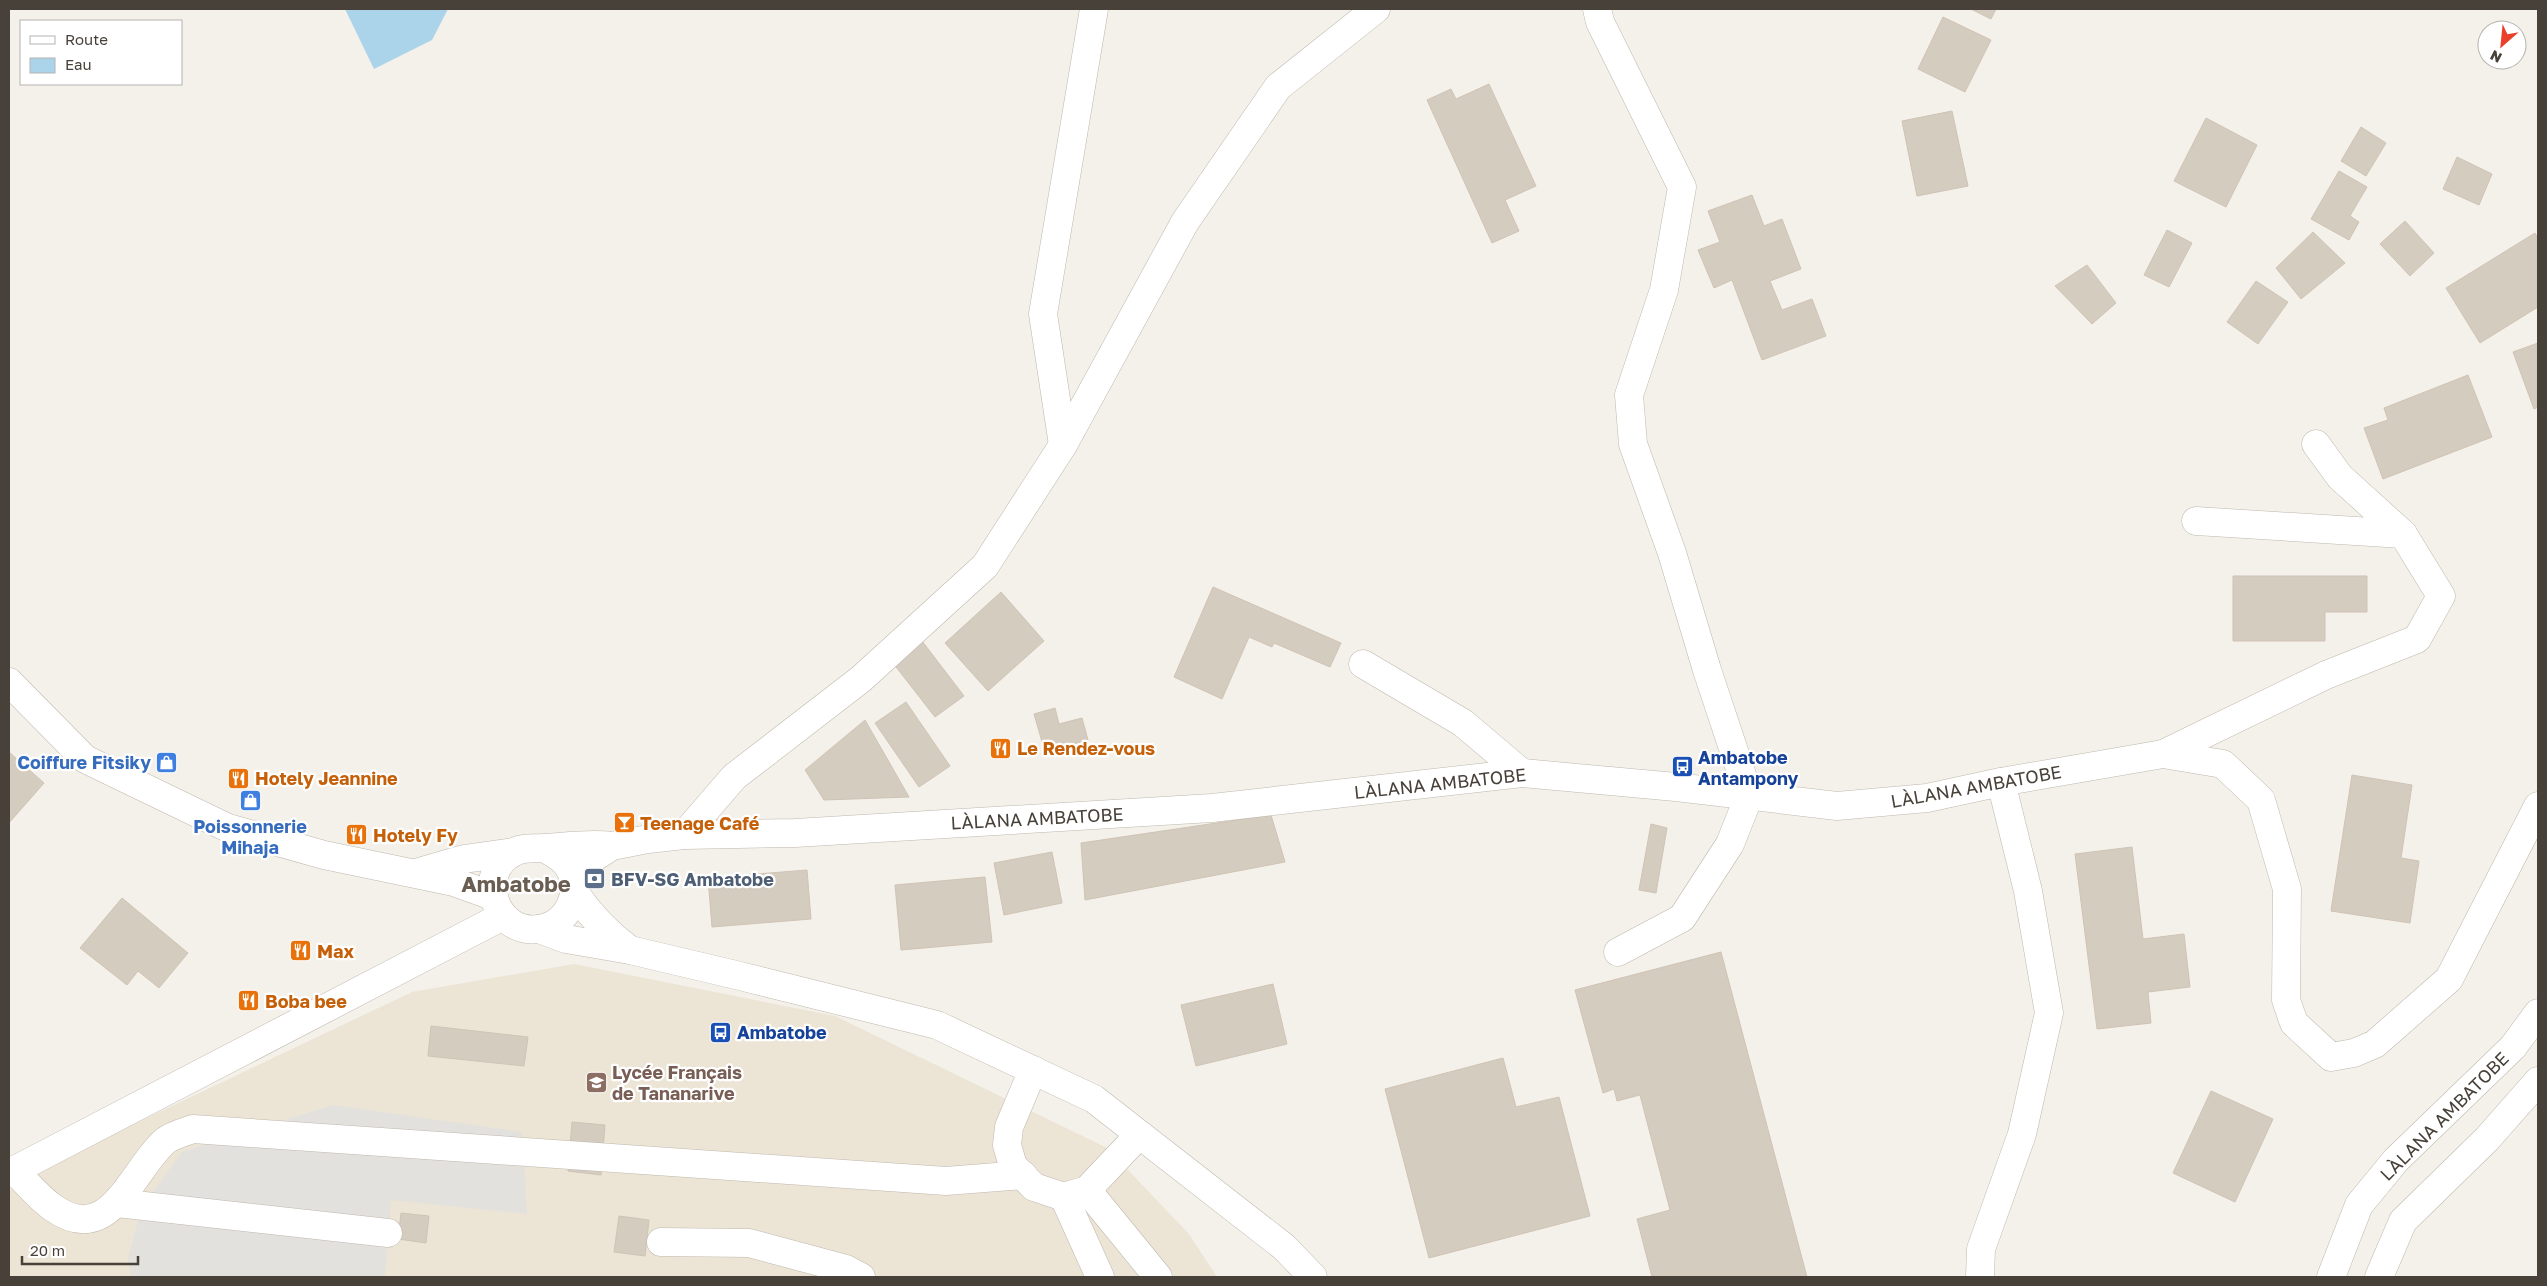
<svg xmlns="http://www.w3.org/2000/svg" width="2547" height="1286" viewBox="0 0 2547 1286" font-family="'Golos Text',sans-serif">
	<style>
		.education { fill: #ece4d5 }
		.parking { fill: #e3e1de }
		.water { fill: #abd4eb }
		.building { fill: #d5ccc0; stroke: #cfc3b4 }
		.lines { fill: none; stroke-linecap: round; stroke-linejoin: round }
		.minor-casing { stroke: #bfb8ad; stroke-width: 29 }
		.minor { stroke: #fff; stroke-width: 28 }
		.labels { text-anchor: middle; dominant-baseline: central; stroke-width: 4.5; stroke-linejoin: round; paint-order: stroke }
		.food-label { font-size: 18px; font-weight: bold; fill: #c56008; stroke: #fff; text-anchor: start }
		.transit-label { font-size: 18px; font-weight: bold; fill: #164399; stroke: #fff; text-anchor: start }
		.shop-label { font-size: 18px; font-weight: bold; fill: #366cbe; stroke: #fff; text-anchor: end }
		.street-label { font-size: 18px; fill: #474139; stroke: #fff }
		.service-label { font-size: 18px; font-weight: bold; fill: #4e5e75; stroke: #fff; text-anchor: start }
		.education-label { font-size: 18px; font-weight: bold; fill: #785e54; stroke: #fff; text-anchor: start }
		.district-label { font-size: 22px; font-weight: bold; fill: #695e51; stroke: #fff }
	</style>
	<rect width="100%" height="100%" fill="#f4f0ea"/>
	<polygon class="education" points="574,964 835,1016 1107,1148 1189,1234 1217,1277 9,1277 9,1191 31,1173 412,992"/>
	<polygon class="parking" points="333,1105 522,1132 527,1214 391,1200 385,1277 131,1277 128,1258 142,1207 182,1152"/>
	<polygon class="water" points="345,9 448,9 432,40 374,69"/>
	<g class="building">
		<polygon points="1971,9 1996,9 1991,19"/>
		<polygon points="1943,17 1991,40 1965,92 1918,69"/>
		<polygon points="1489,84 1536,186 1505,200 1519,231 1492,243 1427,100 1451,89 1456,99"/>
		<polygon points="1952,111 1968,186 1917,196 1902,121"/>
		<polygon points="2206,118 2257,145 2226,207 2174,181"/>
		<polygon points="2361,127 2386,143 2366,176 2341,161"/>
		<polygon points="2457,157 2492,174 2479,205 2443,189"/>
		<polygon points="2339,171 2367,187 2350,216 2359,222 2349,240 2311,219"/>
		<polygon points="1752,195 1764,226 1782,219 1801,269 1770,281 1782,310 1812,299 1826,336 1762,360 1732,280 1714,288 1698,250 1720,242 1708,211"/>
		<polygon points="2405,221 2434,253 2410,276 2380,244"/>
		<polygon points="2167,230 2192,243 2169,287 2144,275"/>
		<polygon points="2313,232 2345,263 2301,299 2276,268"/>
		<polygon points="2535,233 2538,239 2538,307 2480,343 2446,288"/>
		<polygon points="2087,265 2116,303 2092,324 2055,286"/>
		<polygon points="2256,281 2288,302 2258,344 2227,322"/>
		<polygon points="2538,343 2538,407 2534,409 2513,352"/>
		<polygon points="2468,375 2492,437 2383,479 2364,428 2388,420 2384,408"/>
		<polygon points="2233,576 2367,576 2367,612 2325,612 2325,641 2233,641"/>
		<polygon points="1213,587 1341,643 1330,667 1274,643 1272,647 1249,637 1222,699 1174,677"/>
		<polygon points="1001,592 1044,641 988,691 945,643"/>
		<polygon points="922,641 964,696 935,717 893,663"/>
		<polygon points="906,702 950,766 919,787 875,723"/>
		<polygon points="1055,708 1059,724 1082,718 1088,740 1045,752 1034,714"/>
		<polygon points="865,720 909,797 824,800 805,770"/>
		<polygon points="9,752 44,783 9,823"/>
		<polygon points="2352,775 2412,785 2401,858 2419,861 2410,923 2331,911"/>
		<polygon points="1271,815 1285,862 1085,900 1081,843"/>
		<polygon points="1651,824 1667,828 1656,893 1639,890"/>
		<polygon points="2132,847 2143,939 2184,934 2190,987 2148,992 2151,1023 2097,1029 2075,854"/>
		<polygon points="1052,852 1062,903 1004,915 994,863"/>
		<polygon points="807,870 811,919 712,927 708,878"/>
		<polygon points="985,877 992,942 901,950 895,885"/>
		<polygon points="122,898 188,953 159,988 138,971 127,985 80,948"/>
		<polygon points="1721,952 1807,1277 1652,1277 1637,1219 1670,1210 1640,1095 1617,1101 1614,1089 1603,1093 1575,990"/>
		<polygon points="1273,984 1287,1044 1196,1066 1181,1005"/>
		<polygon points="431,1026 528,1037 524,1066 428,1056"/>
		<polygon points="1503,1058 1516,1107 1559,1097 1590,1216 1429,1258 1385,1089"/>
		<polygon points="2211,1091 2273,1119 2235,1202 2173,1173"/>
		<polygon points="572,1122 605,1125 601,1175 568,1171"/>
		<polygon points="401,1213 429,1216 426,1243 398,1239"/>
		<polygon points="619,1216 649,1220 645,1256 614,1252"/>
	</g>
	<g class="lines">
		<defs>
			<g id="minor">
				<polyline points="1094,9 1043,314 1063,445 1185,222 1278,87 1376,9"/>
				<polyline points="1597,9 1600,22 1682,187 1664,290 1629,395 1633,444 1672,553 1707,670 1749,796 1730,844 1682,918 1618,952"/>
				<polyline points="2196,521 2403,534"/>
				<polyline points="1363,664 1463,723 1522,773"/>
				<polyline points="9,682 85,759 228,828 324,855 454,882 493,896"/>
				<polyline points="2163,754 2326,675 2417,639 2441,596 2403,534 2340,477 2316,444"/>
				<polyline points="684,835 734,777 861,679 985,566 1063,445"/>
				<path d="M544,848c9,5 18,9 24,18 16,25 0,60 -30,63 -43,6 -64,-57 -24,-77 10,-5 19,-3 30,-4 23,-1 44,-5 68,-2"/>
				<polyline points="416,873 464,859 514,852"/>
				<polyline points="574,878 590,860 612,846 648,839 684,835 795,833 1212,808 1522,773 1676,787 1837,806 1927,798 2001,782 2163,754 2223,764 2261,800 2287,889 2286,1000 2294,1023 2331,1057 2354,1053 2375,1044 2449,979 2538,806"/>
				<path d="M575,893c15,22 33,41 55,57"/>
				<polyline points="539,929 566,939 630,950 736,975 937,1025 1094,1099 1284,1247 1313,1277"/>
				<polyline points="1033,1070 1009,1127 1007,1145 1013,1166 1034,1187 1064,1197 1087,1190 1139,1135"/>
				<path d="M14,1170c12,12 24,27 38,37 58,42 79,-36 113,-66 7,-6 19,-9 28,-12l753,52 77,-6"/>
				<polyline points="9,1173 503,916"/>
				<polyline points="1087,1190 1158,1277"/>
				<polyline points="1064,1197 1100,1277"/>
				<polyline points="117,1203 388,1233"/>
				<polyline points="661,1242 749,1243 846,1269 861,1277"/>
				<polyline points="1980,1277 1981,1249 2022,1134 2049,1013 2028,891 2001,782"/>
				<polyline points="2331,1277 2359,1205 2396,1160 2513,1047 2538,1013"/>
				<polyline points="2379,1277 2403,1221 2487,1139 2538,1081"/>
			</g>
		</defs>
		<use href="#minor" class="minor-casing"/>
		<use href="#minor" class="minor"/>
	</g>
	<defs>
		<symbol id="restaurant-square" viewBox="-11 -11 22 22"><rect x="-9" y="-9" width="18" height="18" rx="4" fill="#e8710a" stroke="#fff"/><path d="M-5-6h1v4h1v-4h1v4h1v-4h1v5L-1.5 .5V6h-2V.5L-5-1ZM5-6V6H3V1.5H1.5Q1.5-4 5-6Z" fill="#fff"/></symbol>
		<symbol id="shop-square" viewBox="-11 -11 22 22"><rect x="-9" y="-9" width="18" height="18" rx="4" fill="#3f7fe0" stroke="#fff"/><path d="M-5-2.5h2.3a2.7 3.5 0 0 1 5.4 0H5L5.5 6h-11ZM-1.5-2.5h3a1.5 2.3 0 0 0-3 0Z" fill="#fff"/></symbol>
		<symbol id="bus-square" viewBox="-11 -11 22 22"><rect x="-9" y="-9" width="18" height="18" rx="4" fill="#1a4fb4" stroke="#fff"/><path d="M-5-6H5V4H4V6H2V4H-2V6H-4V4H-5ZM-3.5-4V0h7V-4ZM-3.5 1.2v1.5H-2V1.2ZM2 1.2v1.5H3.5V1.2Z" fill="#fff"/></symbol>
		<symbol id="bar-square" viewBox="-11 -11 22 22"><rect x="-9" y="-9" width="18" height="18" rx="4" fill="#e8710a" stroke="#fff"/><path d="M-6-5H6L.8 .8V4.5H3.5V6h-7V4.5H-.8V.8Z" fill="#fff"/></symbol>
		<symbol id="bank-square" viewBox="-11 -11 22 22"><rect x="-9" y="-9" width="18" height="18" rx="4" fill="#5c6f8a" stroke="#fff"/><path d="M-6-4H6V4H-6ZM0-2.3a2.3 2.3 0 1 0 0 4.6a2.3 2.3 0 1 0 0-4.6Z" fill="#fff"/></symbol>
		<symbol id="school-square" viewBox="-11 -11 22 22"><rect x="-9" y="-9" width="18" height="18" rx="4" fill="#8d6e63" stroke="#fff"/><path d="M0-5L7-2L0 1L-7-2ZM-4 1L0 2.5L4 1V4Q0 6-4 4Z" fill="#fff"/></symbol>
	</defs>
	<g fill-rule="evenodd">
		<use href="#restaurant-square" x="988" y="736" width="25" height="25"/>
		<use href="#shop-square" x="154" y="750" width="25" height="25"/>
		<use href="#bus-square" x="1670" y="754" width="25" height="25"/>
		<use href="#restaurant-square" x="226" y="766" width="25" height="25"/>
		<use href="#shop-square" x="238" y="788" width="25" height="25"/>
		<use href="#bar-square" x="612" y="810" width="25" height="25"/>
		<use href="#restaurant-square" x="344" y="822" width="25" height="25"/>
		<use href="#bank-square" x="582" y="866" width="25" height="25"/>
		<use href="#restaurant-square" x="288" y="938" width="25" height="25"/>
		<use href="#restaurant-square" x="236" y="988" width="25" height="25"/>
		<use href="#bus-square" x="708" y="1020" width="25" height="25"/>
		<use href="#school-square" x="584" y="1070" width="25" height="25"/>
	</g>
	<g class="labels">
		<g class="food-label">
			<text x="1017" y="748">Le Rendez-vous</text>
			<text x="255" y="778">Hotely Jeannine</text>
			<text x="640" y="823">Teenage Café</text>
			<text x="373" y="835">Hotely Fy</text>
			<text x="317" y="951">Max</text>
			<text x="265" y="1001">Boba bee</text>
		</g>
		<g class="transit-label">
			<text x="1698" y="757">Ambatobe<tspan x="1698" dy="21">Antampony</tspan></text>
			<text x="737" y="1032">Ambatobe</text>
		</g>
		<g class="shop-label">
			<text x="151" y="762">Coiffure Fitsiky</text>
			<text x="250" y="826" text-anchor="middle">Poissonnerie<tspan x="250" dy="21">Mihaja</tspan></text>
		</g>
		<g class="street-label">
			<text transform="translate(1440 783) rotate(-6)">LÀLANA AMBATOBE</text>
			<text transform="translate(1976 786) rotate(-10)">LÀLANA AMBATOBE</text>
			<text transform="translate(1037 818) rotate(-3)">LÀLANA AMBATOBE</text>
			<text transform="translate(2444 1116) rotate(-45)">LÀLANA AMBATOBE</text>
		</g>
		<g class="service-label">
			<text x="611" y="879">BFV-SG Ambatobe</text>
		</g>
		<g class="education-label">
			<text x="612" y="1072">Lycée Français<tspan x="612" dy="21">de Tananarive</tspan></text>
		</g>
		<g class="district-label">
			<text x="516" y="883">Ambatobe</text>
		</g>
	</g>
	<rect width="2547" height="1286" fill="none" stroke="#474139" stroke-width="20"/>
	<rect x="20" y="20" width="162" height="65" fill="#ffffff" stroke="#b5b3b0"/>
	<rect x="30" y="36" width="25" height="8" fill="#ffffff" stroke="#b5b3b0"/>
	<text x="65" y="45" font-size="15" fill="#474139">Route</text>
	<rect x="30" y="58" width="25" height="15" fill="#abd4eb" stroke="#b5b3b0"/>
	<text x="65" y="70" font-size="15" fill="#474139">Eau</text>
	<g transform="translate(2502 45) rotate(207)"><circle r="24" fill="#ffffff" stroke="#b5b3b0"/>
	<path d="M0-4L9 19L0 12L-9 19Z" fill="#ea402b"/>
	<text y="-8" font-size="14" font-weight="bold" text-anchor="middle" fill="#474139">N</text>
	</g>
	<path d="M22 1256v8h116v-8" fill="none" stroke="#474139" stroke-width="2.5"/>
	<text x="30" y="1256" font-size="15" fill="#474139" stroke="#ffffff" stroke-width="4" paint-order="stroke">20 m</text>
</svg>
